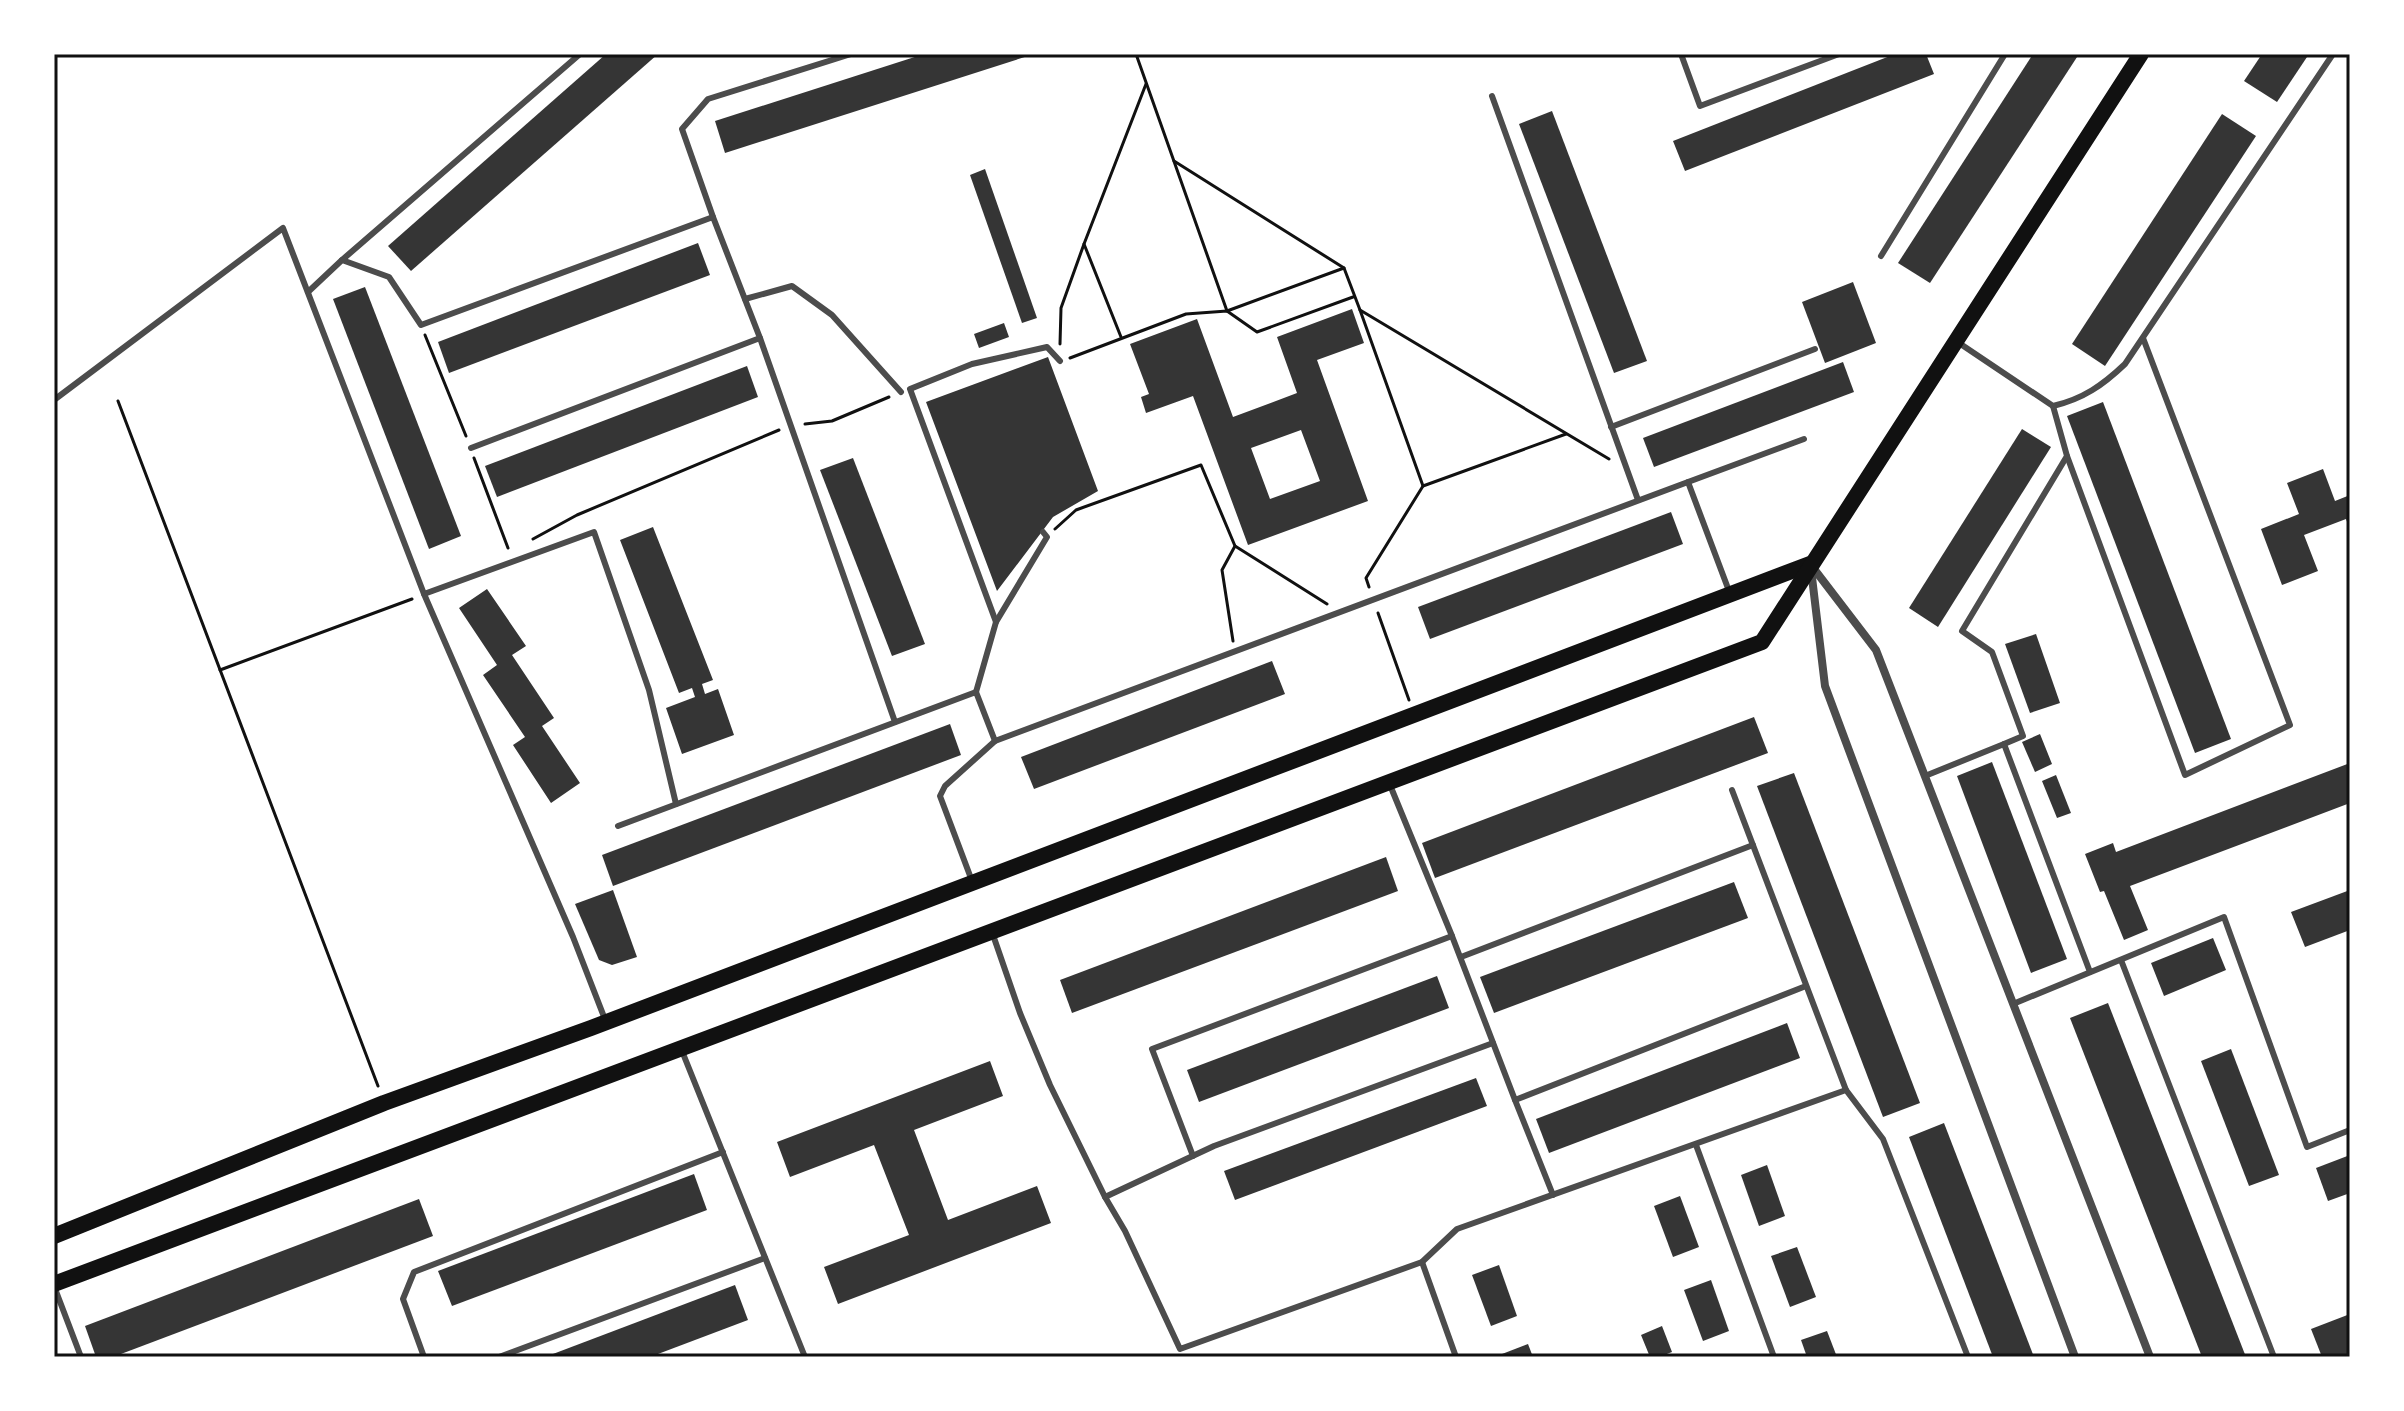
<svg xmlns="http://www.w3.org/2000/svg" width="2404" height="1411" viewBox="0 0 2404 1411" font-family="Rubik,sans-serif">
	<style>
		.building { fill: #353535; fill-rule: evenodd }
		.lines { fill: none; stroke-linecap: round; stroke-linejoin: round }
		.path { stroke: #111; stroke-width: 3 }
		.service { stroke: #4c4c4c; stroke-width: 6 }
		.minor { stroke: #4c4c4c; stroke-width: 8 }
		.secondary { stroke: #111; stroke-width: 16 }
		.neatline { fill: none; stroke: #111; stroke-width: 3 }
	</style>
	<rect width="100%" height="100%" fill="#fff"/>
	<g class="building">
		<polygon points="606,54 658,54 411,271 388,246"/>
		<polygon points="924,54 1031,55 725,153 715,121"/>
		<polygon points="1895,54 1926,54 1934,74 1685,171 1673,141"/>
		<polygon points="2033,54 2079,54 1930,283 1898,263"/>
		<polygon points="2262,54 2309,54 2277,102 2244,81"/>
		<polygon points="1552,111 1647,361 1614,373 1519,124"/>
		<polygon points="2222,114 2256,136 2105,366 2072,344"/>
		<polygon points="985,169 1037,318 1022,323 970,175"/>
		<polygon points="698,243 710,275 449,373 438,342"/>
		<polygon points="1853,282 1876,343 1825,363 1802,302"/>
		<polygon points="365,287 461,536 429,549 333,299"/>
		<path d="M1352,309l12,34 -47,17 51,141 -120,44 -55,-149 -47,17 -5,-16 8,-3 -19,-50 67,-25 36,98 64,-24 -20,-56zM1301,430l19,51 -50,18 -19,-51z"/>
		<polygon points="1004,323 1009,337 979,348 974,334"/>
		<polygon points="1048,357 1098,491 1053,517 997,591 926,402"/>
		<polygon points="1843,362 1854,392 1654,467 1643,438"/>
		<polygon points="747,366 758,397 497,497 485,466"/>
		<polygon points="2103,402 2231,739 2195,753 2067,416"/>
		<polygon points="2022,429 2051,447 1938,627 1909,608"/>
		<polygon points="853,458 925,644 892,656 820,470"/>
		<polygon points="2323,469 2335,501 2350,495 2350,530 2346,519 2304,535 2318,571 2282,585 2261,529 2299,514 2287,483"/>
		<polygon points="1671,512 1683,544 1430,639 1418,607"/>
		<polygon points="653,527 713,680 702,684 705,694 718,689 734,735 682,754 666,708 695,697 692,688 679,693 620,540"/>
		<polygon points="487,589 526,646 512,655 554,718 542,726 580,783 551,803 513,745 525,737 483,675 497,665 459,608"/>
		<polygon points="2036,634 2060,703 2030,713 2005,644"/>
		<polygon points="1272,661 1285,694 1034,789 1021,757"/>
		<polygon points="1754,717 1768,753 1435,878 1422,843"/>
		<polygon points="950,724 961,755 613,886 602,855"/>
		<polygon points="2040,734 2052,764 2035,772 2022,742"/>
		<polygon points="1992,762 2067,959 2031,973 1957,776"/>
		<polygon points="2350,763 2350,803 2130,886 2148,930 2124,940 2104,891 2100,892 2085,854 2113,843 2116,852"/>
		<polygon points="1794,773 1920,1103 1883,1117 1757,786"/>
		<polygon points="2056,775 2071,813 2057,818 2042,781"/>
		<polygon points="1386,857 1398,891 1072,1013 1060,980"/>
		<polygon points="1734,882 1748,918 1494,1013 1480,977"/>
		<polygon points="613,890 637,957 612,965 599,960 575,904"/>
		<polygon points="2350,890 2350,930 2305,947 2291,912"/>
		<polygon points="2213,938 2226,970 2164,996 2151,963"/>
		<polygon points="1437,976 1449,1008 1199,1102 1187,1070"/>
		<polygon points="2108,1003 2246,1357 2202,1357 2070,1018"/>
		<polygon points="1787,1023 1800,1058 1549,1153 1536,1119"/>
		<polygon points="2231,1049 2279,1175 2249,1186 2201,1061"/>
		<polygon points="990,1061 1003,1096 914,1130 948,1220 1037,1186 1051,1223 838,1304 824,1267 909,1235 874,1145 790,1177 777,1142"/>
		<polygon points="1476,1078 1487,1106 1235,1200 1224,1171"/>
		<polygon points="1944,1123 2034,1357 1993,1357 1909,1137"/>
		<polygon points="2350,1155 2350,1193 2328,1201 2316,1168"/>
		<polygon points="1767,1165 1785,1216 1759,1226 1741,1175"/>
		<polygon points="694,1174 707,1210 452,1306 438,1271"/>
		<polygon points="1680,1196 1699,1247 1673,1257 1654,1206"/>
		<polygon points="419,1199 433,1236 113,1357 96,1357 85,1326"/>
		<polygon points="1797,1247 1816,1297 1790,1307 1771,1256"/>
		<polygon points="1499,1265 1517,1316 1491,1326 1472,1275"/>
		<polygon points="1711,1280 1729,1331 1703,1341 1684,1290"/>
		<polygon points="735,1285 748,1320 650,1357 545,1357"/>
		<polygon points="2350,1314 2350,1353 2341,1357 2322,1357 2311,1329"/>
		<polygon points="1662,1326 1672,1352 1659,1357 1650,1357 1641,1335"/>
		<polygon points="1827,1331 1837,1357 1807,1357 1801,1340"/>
		<polygon points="1528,1344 1533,1357 1503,1357 1502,1354"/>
	</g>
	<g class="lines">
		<g class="path">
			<polyline points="1136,54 1227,311 1344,268 1360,310 1609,459"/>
			<polyline points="1174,161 1344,268"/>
			<polyline points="1360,310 1423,486 1366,578 1369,587"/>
			<polyline points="425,335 466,436"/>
			<polyline points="1121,337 1084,244 1146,84"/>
			<polyline points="1060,344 1061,308 1084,244"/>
			<polyline points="1070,358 1186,314 1227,311 1257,332 1353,297"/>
			<polyline points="118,401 378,1086"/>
			<polyline points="805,424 832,421 889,397"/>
			<polyline points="474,458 508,548"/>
			<polyline points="1423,486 1566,434"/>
			<polyline points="1055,529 1076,510 1201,465 1235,546 1222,570 1233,641"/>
			<polyline points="533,539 577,515 779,430"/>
			<polyline points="1235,546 1327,604"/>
			<polyline points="1378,613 1409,700"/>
			<polyline points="220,670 412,599"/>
		</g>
		<g class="service">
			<polyline points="1681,54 1700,106 1839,54"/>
			<polyline points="1492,96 1638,500"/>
			<polyline points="713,217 682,129 708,99 851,54"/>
			<polyline points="1881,256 2005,54"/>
			<polyline points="342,260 580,54"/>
			<polyline points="308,292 342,260 389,277 421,325 713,217 760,338 471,448"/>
			<polyline points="745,299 792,286 832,315 901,392"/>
			<polyline points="760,338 895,722"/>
			<path d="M1959,343l94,63c30,-7 50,-21 72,-42l208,-310"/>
			<polyline points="54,400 283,228 424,594 573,937 606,1022"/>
			<polyline points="1611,427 1815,349"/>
			<polyline points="2067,456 2185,775 2290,725 2143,338"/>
			<polyline points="1729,591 1688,482 1804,439"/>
			<polyline points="424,594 594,532 649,690 676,804"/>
			<polyline points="996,622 1047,537 1043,532"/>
			<polyline points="976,692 996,622 910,389 972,364 1047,347 1060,361"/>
			<polyline points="2004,744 2023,736 1992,652 1962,631 2067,456 2053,406"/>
			<polyline points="1925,776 2004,744 2090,972"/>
			<polyline points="1390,785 1452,936 1515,1100 1806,986"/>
			<polyline points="1732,790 1846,1090"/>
			<polyline points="618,826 976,692 995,741 1688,482"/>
			<polyline points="972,881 940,796 945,786 995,741"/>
			<polyline points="992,932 1020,1013 1050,1085 1105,1197 1125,1231 1180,1349 1422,1262 1457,1229 1846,1090 1883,1139 1968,1357"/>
			<polyline points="1461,957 1753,845"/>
			<polyline points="2121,960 2274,1357"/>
			<polyline points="2013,1004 2224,917 2307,1147 2350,1130"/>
			<polyline points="682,1051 805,1357"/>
			<polyline points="1515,1100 1553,1195"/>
			<polyline points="1696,1145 1774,1357"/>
			<polyline points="1193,1156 1152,1049 1452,936"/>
			<polyline points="1105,1197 1214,1146 1493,1043"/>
			<polyline points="1422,1262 1456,1357"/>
			<polyline points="54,1286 81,1357"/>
			<polyline points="424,1357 403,1299 414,1272 723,1152"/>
			<polyline points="499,1357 765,1258"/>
		</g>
		<g class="minor">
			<polyline points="1811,565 1876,650 2150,1357"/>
			<polyline points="1811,569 1825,686 2075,1357"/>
		</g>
		<g class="secondary">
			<polyline points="54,1236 384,1103 591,1028 1810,564"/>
			<polyline points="54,1284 1762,642 2141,54"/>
		</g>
	</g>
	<rect width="2404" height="1411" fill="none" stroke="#ffffff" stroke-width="112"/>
	<rect x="56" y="56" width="2292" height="1299" class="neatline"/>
</svg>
